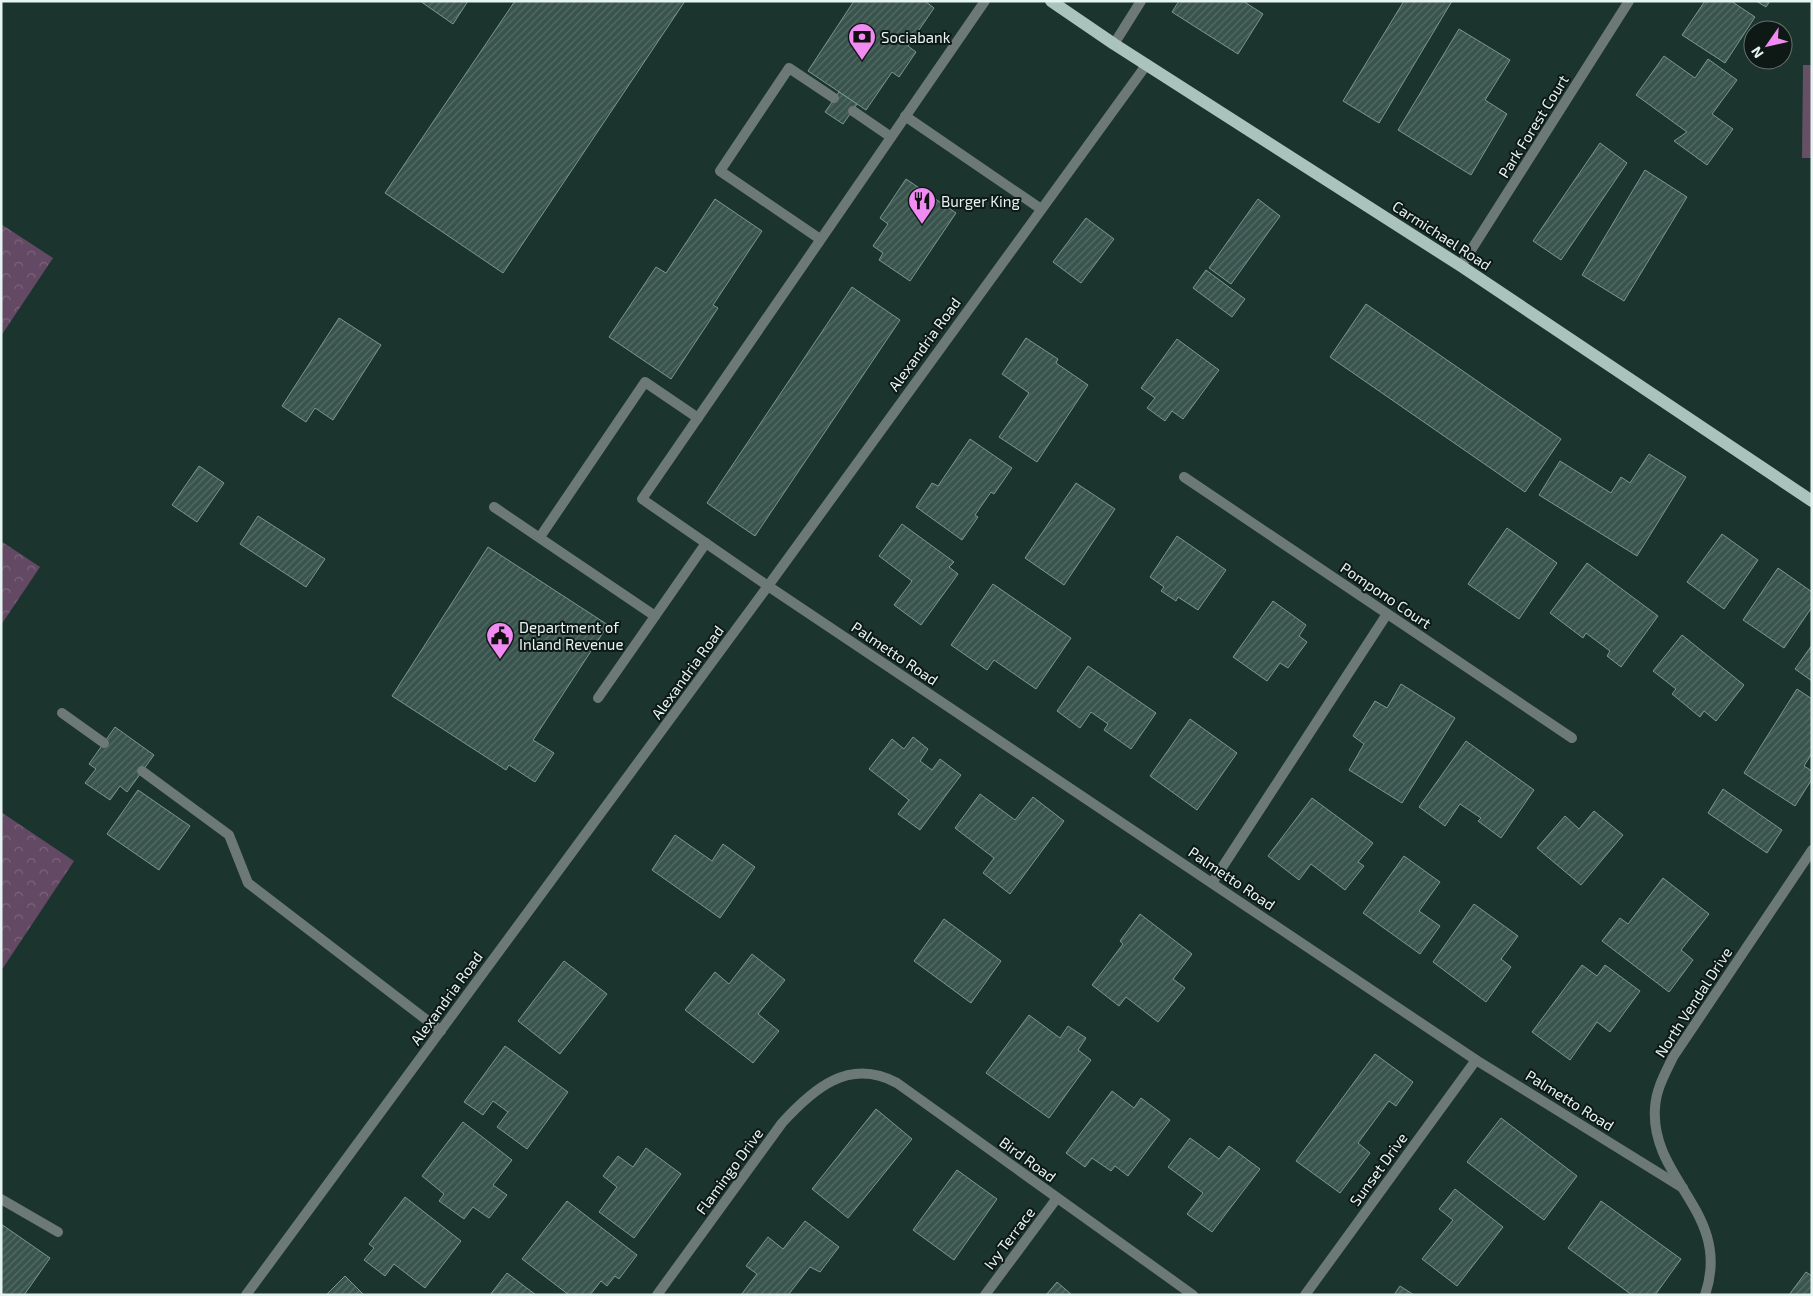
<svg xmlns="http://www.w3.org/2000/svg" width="1813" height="1296" viewBox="0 0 1813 1296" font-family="'Exo 2',sans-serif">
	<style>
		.forest { fill: url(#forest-crowns) }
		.pitch { fill: #655065 }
		.building { fill: url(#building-hatch); stroke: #7b9790 }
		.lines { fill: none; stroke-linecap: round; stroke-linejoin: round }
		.service { stroke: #6d7976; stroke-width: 10 }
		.minor { stroke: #6d7976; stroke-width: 10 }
		.primary { stroke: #abc3bd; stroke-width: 12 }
		.labels { text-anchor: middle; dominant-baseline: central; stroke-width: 4; stroke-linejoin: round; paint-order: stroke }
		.poi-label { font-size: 15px; fill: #e6f5f1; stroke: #0e1916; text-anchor: start }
		.street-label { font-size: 15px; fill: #e6f5f1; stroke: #0e1916 }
	</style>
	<defs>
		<pattern id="forest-crowns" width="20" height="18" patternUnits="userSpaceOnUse" patternTransform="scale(1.25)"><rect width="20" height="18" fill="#644964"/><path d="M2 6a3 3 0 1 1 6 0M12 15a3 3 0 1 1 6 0" fill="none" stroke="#7a647b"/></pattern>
		<pattern id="building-hatch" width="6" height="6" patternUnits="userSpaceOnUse" patternTransform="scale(1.25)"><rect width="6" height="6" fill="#39534d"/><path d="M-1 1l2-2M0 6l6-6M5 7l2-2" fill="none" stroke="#566c67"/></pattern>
	</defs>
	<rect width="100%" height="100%" fill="#1b342e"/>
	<g class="forest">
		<polygon points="1,224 53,258 1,336"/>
		<polygon points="1,541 40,567 1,625"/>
		<polygon points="1,812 74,861 1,971"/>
	</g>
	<polygon class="pitch" points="1803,65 1812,65 1812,158 1802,158"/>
	<g class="building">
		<polygon points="420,1 468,1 453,24"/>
		<polygon points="515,1 685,1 503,273 385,193"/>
		<polygon points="854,1 925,1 934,8 908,46 916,52 899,77 892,72 866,110 808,71"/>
		<polygon points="1179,1 1243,1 1263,14 1238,54 1172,12"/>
		<polygon points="1404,1 1452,1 1379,123 1343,101"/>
		<polygon points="1705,1 1731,1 1755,17 1725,63 1682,35"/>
		<polygon points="1756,1 1770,1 1766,7"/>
		<polygon points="1459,29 1510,60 1485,100 1507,114 1471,175 1398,130"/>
		<polygon points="1664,56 1695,78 1708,59 1737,80 1712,114 1733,129 1707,165 1674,141 1687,132 1636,95"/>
		<polygon points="839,92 857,104 843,124 825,112"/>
		<polygon points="1600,143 1627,163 1561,260 1533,241"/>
		<polygon points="1645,170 1687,197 1624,301 1582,275"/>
		<polygon points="906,179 956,213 910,281 879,260 883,253 873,246 888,224 880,218"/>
		<polygon points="715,199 762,231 713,305 718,308 671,379 609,337 656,267 666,273"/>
		<polygon points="1258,199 1280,216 1231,284 1209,268"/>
		<polygon points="1086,218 1114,239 1081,283 1053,262"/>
		<polygon points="1206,270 1245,299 1232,317 1193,288"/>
		<polygon points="852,287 900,320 755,536 707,503"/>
		<polygon points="1366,304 1561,439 1525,492 1330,357"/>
		<polygon points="339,318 381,345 333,420 315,408 306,422 282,406"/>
		<polygon points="1026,338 1058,359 1056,363 1088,385 1037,462 999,437 1029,393 1002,374"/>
		<polygon points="1177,339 1219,370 1183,419 1172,411 1165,421 1147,408 1155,398 1141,388"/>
		<polygon points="970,439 1012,468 994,494 991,492 975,515 978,517 962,540 916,507 932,483 938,486"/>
		<polygon points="1649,454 1686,477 1637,556 1539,495 1560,461 1611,493 1621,477 1630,483"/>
		<polygon points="199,466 224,483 197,522 172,505"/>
		<polygon points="1076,483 1115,509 1064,585 1025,558"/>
		<polygon points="258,516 325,559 306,587 240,544"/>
		<polygon points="902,524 954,562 949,567 958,574 921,625 894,605 912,581 879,556"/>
		<polygon points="1507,528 1557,563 1519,619 1468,584"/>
		<polygon points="1722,534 1758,560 1724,609 1687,582"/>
		<polygon points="1177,536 1226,570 1198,610 1178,597 1176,601 1161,591 1164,587 1150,577"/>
		<polygon points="488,547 608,625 533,740 554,753 535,782 509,765 506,770 392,696"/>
		<polygon points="1587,563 1658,616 1621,667 1607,656 1610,651 1586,633 1583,638 1550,613"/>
		<polygon points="1778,568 1812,592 1812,607 1784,648 1743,620"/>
		<polygon points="993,584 1071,638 1036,689 994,660 987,670 951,645"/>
		<polygon points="1273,601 1306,625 1299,636 1307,642 1288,668 1280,663 1267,681 1233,657"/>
		<polygon points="1682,635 1744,685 1716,721 1704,711 1700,717 1672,694 1676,689 1653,671"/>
		<polygon points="1812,645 1812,681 1795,669"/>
		<polygon points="1088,666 1156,713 1131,749 1104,730 1108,724 1091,712 1080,728 1057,711"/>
		<polygon points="1401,684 1455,718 1402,803 1349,770 1364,744 1353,736 1375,701 1387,708"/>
		<polygon points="1797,689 1812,699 1812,753 1804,766 1812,771 1812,779 1795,806 1744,773"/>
		<polygon points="1190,719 1237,753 1197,810 1150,776"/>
		<polygon points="115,727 154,755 127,792 120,786 110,800 85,783 96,769 89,764"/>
		<polygon points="913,737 928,749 920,761 932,770 940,759 961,775 920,830 898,814 909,800 869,769 892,739 904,749"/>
		<polygon points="1466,741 1534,790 1501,838 1478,821 1481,818 1460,804 1445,826 1419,807"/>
		<polygon points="1723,789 1782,830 1767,853 1708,813"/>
		<polygon points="138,790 190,826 159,870 107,834"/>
		<polygon points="980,794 1015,820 1033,797 1064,821 1010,894 983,873 994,858 955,828"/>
		<polygon points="1312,798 1373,843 1358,862 1364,866 1345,890 1311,864 1299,880 1268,856"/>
		<polygon points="1594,811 1623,835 1581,885 1537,848 1565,816 1579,829"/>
		<polygon points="675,835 712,861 723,844 755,867 720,918 652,870"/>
		<polygon points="1404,856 1440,882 1419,911 1440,926 1420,954 1363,913"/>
		<polygon points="1663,878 1709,914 1681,950 1693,960 1669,992 1602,941 1620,918 1628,924"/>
		<polygon points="1474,904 1518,936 1501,959 1511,967 1486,1002 1433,962"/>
		<polygon points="1140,914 1192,954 1173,979 1185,988 1158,1022 1126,997 1119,1006 1092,985 1123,944 1120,941"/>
		<polygon points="944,919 1001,961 971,1003 914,961"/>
		<polygon points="752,954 785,980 758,1014 779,1031 753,1063 685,1010 715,972 729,984"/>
		<polygon points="564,961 607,994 560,1054 518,1021"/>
		<polygon points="1582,965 1597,976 1605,965 1640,991 1610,1032 1597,1022 1570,1060 1532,1032"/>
		<polygon points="1029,1015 1060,1038 1068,1026 1086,1038 1078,1050 1091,1060 1049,1118 986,1073"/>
		<polygon points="505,1046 568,1092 527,1149 497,1127 508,1112 493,1101 483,1115 464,1102"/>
		<polygon points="1375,1054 1413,1082 1396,1106 1389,1101 1358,1143 1370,1153 1340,1193 1296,1161"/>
		<polygon points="1112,1091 1134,1108 1141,1098 1170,1120 1128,1176 1115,1166 1111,1171 1092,1158 1085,1167 1066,1153"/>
		<polygon points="876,1109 912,1139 848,1218 812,1189"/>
		<polygon points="1501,1118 1577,1176 1544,1220 1467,1162"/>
		<polygon points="463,1122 512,1160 493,1185 507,1195 489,1218 473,1207 464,1219 439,1201 444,1194 422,1176"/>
		<polygon points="1190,1138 1219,1159 1229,1146 1260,1169 1212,1232 1187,1214 1203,1193 1168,1167"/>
		<polygon points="646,1148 681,1174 634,1238 599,1212 617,1187 603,1176 618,1156 633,1167"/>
		<polygon points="957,1170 997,1199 954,1260 913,1230"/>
		<polygon points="1455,1189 1503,1227 1457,1286 1422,1259 1453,1220 1439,1209"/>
		<polygon points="405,1197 461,1241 425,1288 394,1264 385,1276 364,1260 374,1248 369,1244"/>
		<polygon points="567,1201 637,1255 619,1279 615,1276 607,1286 601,1281 590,1295 569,1295 522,1259"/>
		<polygon points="1601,1201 1681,1259 1655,1295 1632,1295 1568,1248"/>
		<polygon points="805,1221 839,1247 820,1272 810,1267 788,1295 741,1295 757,1274 746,1266 768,1237 783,1249"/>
		<polygon points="1,1224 50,1258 24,1295 1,1295"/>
		<polygon points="1806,1272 1812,1276 1812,1295 1789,1295"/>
		<polygon points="507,1273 536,1295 490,1295"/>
		<polygon points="345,1276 364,1295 326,1295"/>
		<polygon points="1057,1282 1072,1295 1046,1295"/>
		<polygon points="1400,1286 1414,1295 1394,1295"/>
	</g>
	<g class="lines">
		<g class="service">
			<polyline points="853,111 891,137"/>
			<polyline points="905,116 1041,209"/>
			<polyline points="820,239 720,171 789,68 834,98"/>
			<polyline points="494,507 655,616"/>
			<polyline points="540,537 645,382 698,418"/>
			<polyline points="768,586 642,499 985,1"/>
			<polyline points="598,698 706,543"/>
			<polyline points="62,713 104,743"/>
			<polyline points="142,771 229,835 248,883 441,1031"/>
			<polyline points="1,1199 58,1232"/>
		</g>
		<g class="minor">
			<polyline points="1114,44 1141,1"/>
			<polyline points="1461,266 1629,1"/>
			<polyline points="1184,477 1572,738"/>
			<polyline points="768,586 1476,1060 1683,1188"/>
			<polyline points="1212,883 1387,614"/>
			<polyline points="246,1295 768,586 1147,64"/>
			<path d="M657,1295l125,-172c31,-34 67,-66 115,-40l296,212"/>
			<polyline points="985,1295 1057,1198"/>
			<polyline points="1305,1295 1476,1060"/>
			<path d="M1705,1295c28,-82 -55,-115 -50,-187 1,-19 10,-34 18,-51l139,-207"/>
		</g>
		<polyline class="primary" points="1051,1 1114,44 1461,266 1812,501"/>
	</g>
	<defs>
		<symbol id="bank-pin" viewBox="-11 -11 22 30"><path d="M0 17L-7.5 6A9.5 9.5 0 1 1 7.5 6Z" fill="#f28af3" stroke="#0e1916"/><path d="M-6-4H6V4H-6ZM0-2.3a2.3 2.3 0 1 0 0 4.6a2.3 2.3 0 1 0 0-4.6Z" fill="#111"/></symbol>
		<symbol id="restaurant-pin" viewBox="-11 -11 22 30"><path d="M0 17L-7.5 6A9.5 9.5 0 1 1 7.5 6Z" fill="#f28af3" stroke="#0e1916"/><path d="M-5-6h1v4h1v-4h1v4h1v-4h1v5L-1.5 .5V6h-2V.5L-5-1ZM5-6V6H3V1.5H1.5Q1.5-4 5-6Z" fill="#111"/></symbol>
		<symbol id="civic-pin" viewBox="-11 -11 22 30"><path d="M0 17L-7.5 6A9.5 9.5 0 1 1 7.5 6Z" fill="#f28af3" stroke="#0e1916"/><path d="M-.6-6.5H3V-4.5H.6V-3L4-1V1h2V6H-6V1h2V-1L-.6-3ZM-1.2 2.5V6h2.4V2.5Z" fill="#111"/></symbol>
	</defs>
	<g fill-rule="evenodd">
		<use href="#bank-pin" x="846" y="21" width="32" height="43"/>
		<use href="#restaurant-pin" x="906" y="185" width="32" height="43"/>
		<use href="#civic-pin" x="484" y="620" width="32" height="43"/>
	</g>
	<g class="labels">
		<g class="poi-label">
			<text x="881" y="37">Sociabank</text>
			<text x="941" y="201">Burger King</text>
			<text x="519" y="627">Department of<tspan x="519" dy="17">Inland Revenue</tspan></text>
		</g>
		<g class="street-label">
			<text transform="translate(1533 126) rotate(-58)">Park Forest Court</text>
			<text transform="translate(1442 235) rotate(33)">Carmichael Road</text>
			<text transform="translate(924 344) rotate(-54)">Alexandria Road</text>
			<text transform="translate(1386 595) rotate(34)">Pompono Court</text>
			<text transform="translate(895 653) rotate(34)">Palmetto Road</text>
			<text transform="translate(687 672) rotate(-54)">Alexandria Road</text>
			<text transform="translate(1232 878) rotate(34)">Palmetto Road</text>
			<text transform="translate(446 998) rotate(-54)">Alexandria Road</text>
			<text transform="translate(1693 1002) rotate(-57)">North Vendal Drive</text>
			<text transform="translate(1570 1100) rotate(32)">Palmetto Road</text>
			<text transform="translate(1028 1159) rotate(36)">Bird Road</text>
			<text transform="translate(1378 1169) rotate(-54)">Sunset Drive</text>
			<text transform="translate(729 1171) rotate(-54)">Flamingo Drive</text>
			<text transform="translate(1009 1238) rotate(-53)">Ivy Terrace</text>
		</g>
	</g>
	<rect width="1813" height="1296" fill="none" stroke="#e6f5f1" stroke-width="5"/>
	<g transform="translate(1768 45) rotate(236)"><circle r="24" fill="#0e1916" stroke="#64716e"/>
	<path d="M0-4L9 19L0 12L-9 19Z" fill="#f28af3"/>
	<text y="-8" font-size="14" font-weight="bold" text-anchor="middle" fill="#e6f5f1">N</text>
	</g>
</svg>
